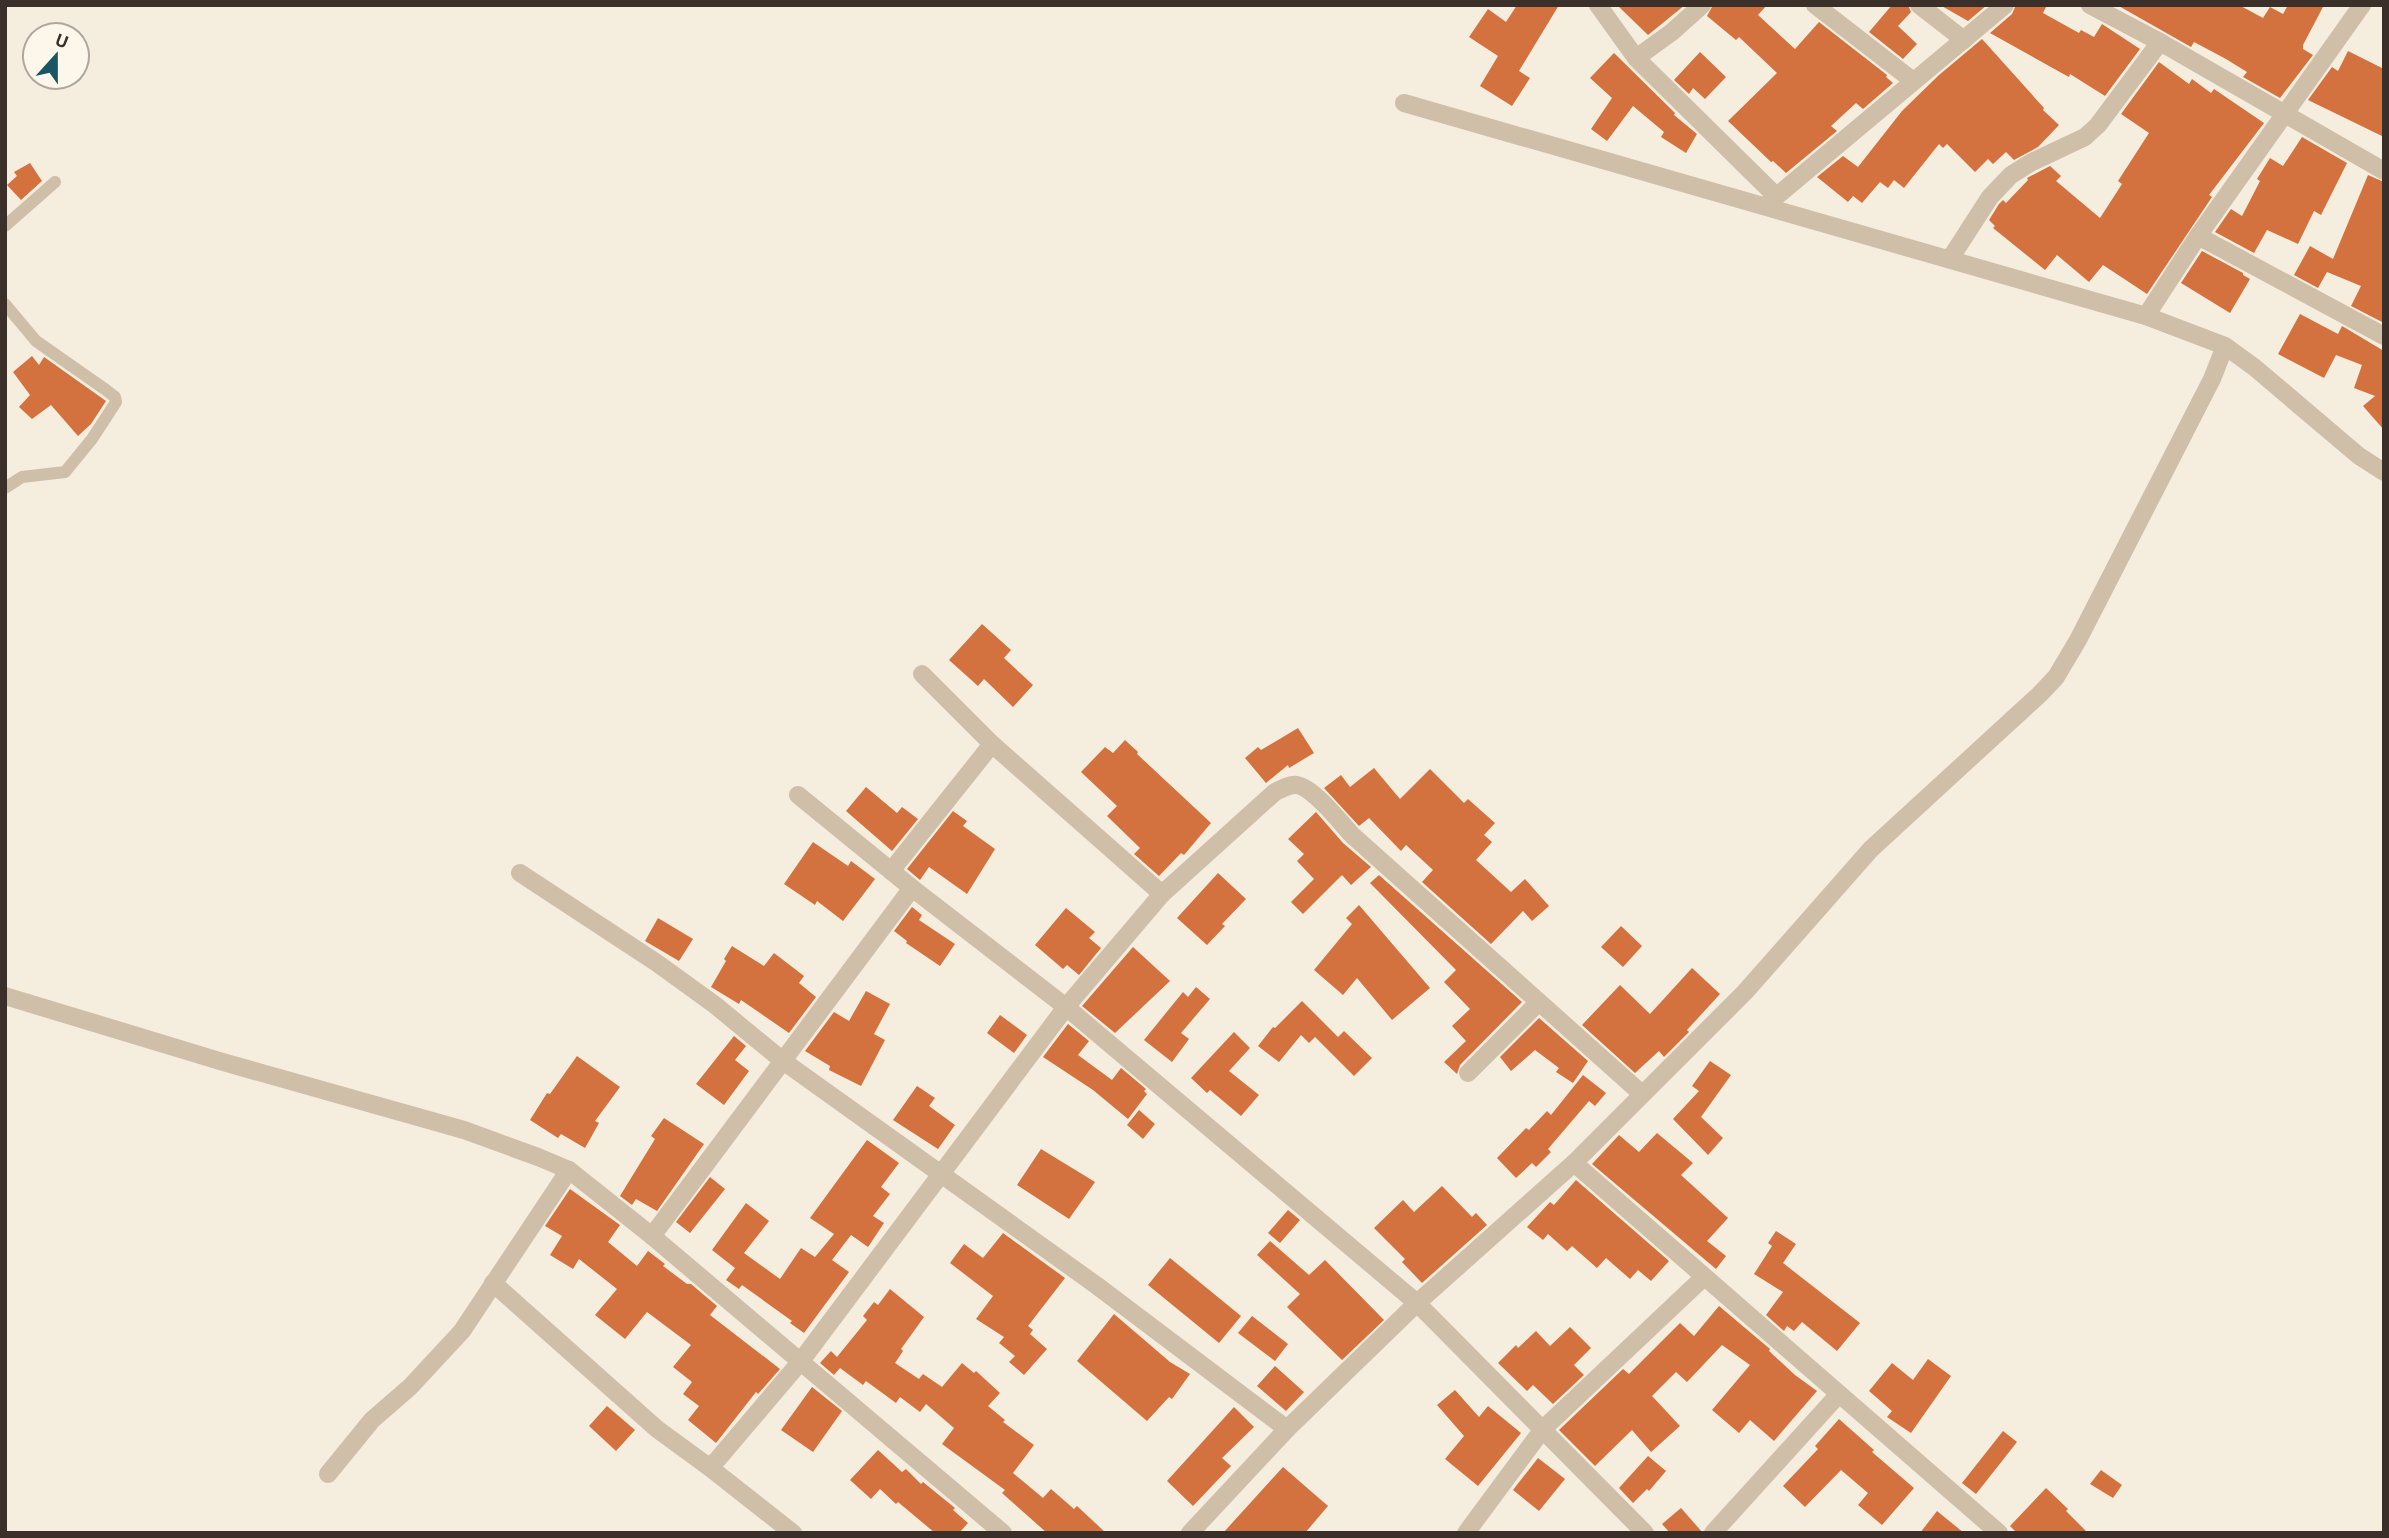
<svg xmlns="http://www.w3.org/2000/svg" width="2389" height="1538" viewBox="0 0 2389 1538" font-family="'Alegreya Sans',sans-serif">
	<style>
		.building { fill: #d3723e }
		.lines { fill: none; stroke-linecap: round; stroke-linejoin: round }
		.lane { stroke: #cfbea8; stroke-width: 12 }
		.street { stroke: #cfbea8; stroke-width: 18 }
	</style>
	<rect width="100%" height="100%" fill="#f5edde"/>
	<g class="building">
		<polygon points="1517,5 1559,5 1519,71 1530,78 1512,106 1480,86 1498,56 1469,37 1488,9 1506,22"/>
		<polygon points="1617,5 1685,5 1648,35"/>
		<polygon points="1713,5 1767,5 1758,15 1795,49 1819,22 1887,75 1886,77 1893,83 1863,109 1856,103 1831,126 1837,131 1786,173 1773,161 1771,162 1728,121 1777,73 1739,37 1736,40 1707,16"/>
		<polygon points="1892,5 1908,5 1911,12 1898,26 1917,44 1903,59 1869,32"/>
		<polygon points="1940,5 1987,5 1968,21"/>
		<polygon points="2016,5 2047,5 2043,13 2079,33 2081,30 2094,37 2102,24 2140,49 2105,96 2070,74 2069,77 2058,71 1990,33 2012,14"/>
		<polygon points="2117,5 2239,5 2263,18 2270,7 2283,14 2288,5 2324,5 2303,45 2303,49 2313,55 2280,98 2243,77 2247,72 2226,59 2194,42 2191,47"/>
		<polygon points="1982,39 2044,108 2043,110 2059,125 2038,147 2014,160 2006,152 1993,164 1988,159 1975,172 1947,144 1943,148 1939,144 1904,188 1894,180 1888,188 1880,182 1862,203 1853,196 1848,202 1817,177 1843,156 1858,167 1902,111 1939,75"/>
		<polygon points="2348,51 2384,69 2384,137 2308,100 2332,67 2338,71"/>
		<polygon points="1700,52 1726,77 1705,99 1693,88 1689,94 1674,80"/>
		<polygon points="1614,53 1675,113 1674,115 1697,134 1686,153 1661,137 1664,132 1633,106 1607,141 1591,129 1612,98 1590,78"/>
		<polygon points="2159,62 2189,84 2192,79 2211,93 2214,89 2264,123 2209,195 2212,197 2147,294 2103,265 2089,282 2057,255 2045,270 1993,228 1995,226 1989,220 1999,204 2003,200 2006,203 2028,180 2027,178 2050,166 2061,176 2056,181 2100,218 2122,184 2118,181 2149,133 2121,114"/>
		<polygon points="2302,137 2347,163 2321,215 2314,211 2298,244 2267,230 2254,253 2215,232 2231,209 2242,216 2260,181 2257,179 2270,158 2283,166"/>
		<polygon points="30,163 42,181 21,200 7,185 17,176 14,172"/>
		<polygon points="2368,175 2384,182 2384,323 2351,306 2361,286 2327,272 2318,288 2294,275 2310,246 2333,259"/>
		<polygon points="2202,251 2243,273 2243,275 2250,279 2230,313 2181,283"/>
		<polygon points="2300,314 2338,334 2342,326 2384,351 2384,430 2363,406 2375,396 2354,388 2362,365 2336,355 2324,378 2278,354"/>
		<polygon points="32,356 39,365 44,357 106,401 91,424 78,436 51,405 32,419 19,407 30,395 13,372"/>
		<polygon points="982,624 1011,650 1004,658 1033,685 1013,707 984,679 978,686 949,660"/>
		<polygon points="1298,728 1314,753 1289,768 1288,765 1266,783 1245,758 1258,747 1261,750"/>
		<polygon points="1125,740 1138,752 1137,754 1211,823 1184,855 1181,853 1159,876 1134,854 1140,848 1107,816 1117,806 1081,772 1105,747 1113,753"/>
		<polygon points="1374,768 1400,799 1430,769 1464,803 1468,799 1495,823 1484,835 1492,842 1476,860 1511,892 1525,879 1549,906 1532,921 1523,911 1491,944 1422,882 1433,870 1406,845 1401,851 1369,818 1359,826 1324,788 1341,775 1350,787"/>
		<polygon points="866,787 897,813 902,807 918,819 892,851 846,811"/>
		<polygon points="953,811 967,821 963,826 995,849 967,894 929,867 920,880 907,869"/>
		<polygon points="1316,812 1343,843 1371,867 1351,885 1342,875 1303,914 1291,902 1314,879 1297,861 1304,854 1288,839"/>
		<polygon points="813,842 848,866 851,861 875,879 843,921 817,901 815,905 784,884"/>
		<polygon points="1218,873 1246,899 1222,924 1225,926 1207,945 1177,918"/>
		<polygon points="1379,875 1522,1002 1460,1065 1457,1074 1444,1062 1466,1041 1452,1026 1470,1009 1444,982 1456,970 1370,883"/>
		<polygon points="1359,905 1430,988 1392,1020 1357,978 1343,995 1314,970 1352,924 1346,918"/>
		<polygon points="912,907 922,915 919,920 955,944 940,966 906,943 907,941 894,931"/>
		<polygon points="1066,908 1095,932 1089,938 1101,948 1079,975 1067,965 1063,969 1035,945"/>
		<polygon points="658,918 693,939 679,961 645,941"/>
		<polygon points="1621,926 1642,946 1623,967 1601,947"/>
		<polygon points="732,946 764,966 774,953 804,976 799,983 816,997 789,1033 741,1000 739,1004 711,987 726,961 724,959"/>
		<polygon points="1133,947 1170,981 1115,1033 1082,1006"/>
		<polygon points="1692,968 1720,994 1687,1030 1689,1032 1664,1057 1659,1051 1635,1073 1582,1025 1620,985 1650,1014"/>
		<polygon points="1196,987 1210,999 1181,1033 1189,1039 1172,1062 1144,1040 1183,992 1188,997"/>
		<polygon points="866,991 890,1004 874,1034 885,1040 861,1086 829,1070 830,1066 805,1051 834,1012 849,1021"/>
		<polygon points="1302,1001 1338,1037 1344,1031 1372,1058 1354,1076 1315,1037 1309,1043 1301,1035 1279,1062 1258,1046 1273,1027 1275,1028"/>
		<polygon points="1000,1015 1027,1035 1014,1053 987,1033"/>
		<polygon points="1539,1018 1588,1061 1573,1083 1556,1072 1559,1068 1535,1050 1511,1071 1500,1057"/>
		<polygon points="1068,1024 1089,1041 1078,1055 1112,1080 1121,1068 1146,1089 1144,1091 1147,1094 1128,1119 1093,1090 1043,1057"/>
		<polygon points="1234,1032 1250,1048 1229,1071 1259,1095 1241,1116 1210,1090 1207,1093 1191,1078"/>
		<polygon points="734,1036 746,1046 735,1060 749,1071 724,1105 696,1084"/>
		<polygon points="577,1056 620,1087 595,1121 599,1123 585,1148 561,1134 558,1138 530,1120 547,1093 550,1094"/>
		<polygon points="1710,1061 1731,1075 1701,1117 1723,1138 1708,1155 1673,1119 1699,1091 1692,1086"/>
		<polygon points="1583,1075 1606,1093 1595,1106 1589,1101 1548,1149 1551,1152 1536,1167 1532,1163 1516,1178 1497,1158 1526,1128 1529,1130 1547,1111 1551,1115"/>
		<polygon points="917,1086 935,1098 929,1106 955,1125 938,1149 893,1120"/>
		<polygon points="1139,1110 1155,1124 1143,1139 1127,1125"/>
		<polygon points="664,1118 704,1144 657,1211 636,1199 632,1205 620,1196 655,1139 651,1136"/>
		<polygon points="1657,1133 1693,1163 1681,1175 1728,1218 1707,1241 1726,1256 1716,1269 1592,1164 1619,1135 1639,1152"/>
		<polygon points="867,1140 899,1163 881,1187 890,1194 873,1216 884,1223 868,1247 851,1235 832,1260 849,1272 804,1333 790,1323 792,1321 742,1285 739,1289 726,1280 735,1268 712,1250 746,1203 769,1221 744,1253 780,1279 801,1248 815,1257 834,1234 810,1218"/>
		<polygon points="1041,1149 1095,1182 1069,1219 1017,1185"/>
		<polygon points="710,1177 725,1189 690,1233 676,1222"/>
		<polygon points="1576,1180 1669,1261 1651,1281 1638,1270 1630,1279 1606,1258 1597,1268 1572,1246 1567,1251 1548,1234 1543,1240 1527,1227 1550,1202 1554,1205"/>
		<polygon points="1442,1186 1472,1217 1476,1213 1487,1225 1422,1283 1402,1262 1405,1259 1374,1228 1403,1200 1414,1212"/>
		<polygon points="570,1189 620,1225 608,1242 637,1266 648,1251 665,1264 663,1266 687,1284 691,1284 717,1306 710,1315 780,1369 758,1394 756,1392 716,1443 688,1420 699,1406 683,1394 692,1382 673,1367 691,1345 647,1312 625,1339 595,1315 617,1289 579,1259 573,1269 550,1255 562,1236 545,1226"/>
		<polygon points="1288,1210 1300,1220 1280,1243 1268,1233"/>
		<polygon points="1776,1231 1796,1244 1783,1263 1860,1323 1837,1351 1802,1322 1794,1331 1787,1326 1784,1331 1766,1315 1783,1292 1754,1274 1772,1246 1768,1243"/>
		<polygon points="1003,1233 1065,1278 1028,1326 1033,1330 1030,1334 1047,1349 1024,1375 1009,1362 1015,1356 999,1343 1004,1337 976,1319 993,1296 950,1263 964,1244 983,1258"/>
		<polygon points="1270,1241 1309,1275 1325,1260 1384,1320 1342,1360 1287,1307 1300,1294 1257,1255"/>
		<polygon points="1170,1258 1241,1316 1219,1343 1148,1285"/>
		<polygon points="890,1289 924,1317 901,1349 903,1351 895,1363 919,1379 923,1374 942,1387 962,1363 974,1373 976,1371 1000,1393 988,1406 1005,1420 1003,1422 1034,1445 1013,1473 1043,1498 1051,1489 1074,1509 1077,1506 1106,1533 1047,1533 1002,1493 1005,1490 942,1444 954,1428 926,1404 920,1412 900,1397 896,1403 866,1381 863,1385 840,1368 834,1375 820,1363 831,1351 837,1357 867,1320 863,1316 874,1302 878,1305"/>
		<polygon points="1719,1306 1770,1349 1769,1351 1795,1375 1817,1391 1774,1441 1750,1420 1739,1433 1712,1410 1750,1365 1722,1345 1687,1382 1676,1372 1652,1396 1680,1426 1651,1452 1632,1430 1595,1466 1559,1430 1623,1369 1629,1374 1680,1323 1694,1336"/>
		<polygon points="1114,1314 1170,1362 1190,1374 1172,1399 1169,1397 1147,1421 1077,1361"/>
		<polygon points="1252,1316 1288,1344 1275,1361 1238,1333"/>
		<polygon points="1570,1327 1591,1348 1574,1365 1584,1375 1553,1404 1533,1385 1527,1391 1498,1363 1516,1345 1518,1348 1536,1331 1550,1346"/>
		<polygon points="1928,1359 1951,1376 1911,1433 1887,1417 1892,1411 1869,1391 1892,1363 1913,1380"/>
		<polygon points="1275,1366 1304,1392 1286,1411 1257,1386"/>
		<polygon points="812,1387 842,1411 813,1452 781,1430"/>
		<polygon points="1455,1390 1479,1417 1488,1406 1521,1433 1478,1486 1445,1459 1464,1436 1437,1405"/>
		<polygon points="607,1406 635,1430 616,1451 589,1426"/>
		<polygon points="1234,1407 1254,1427 1222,1458 1231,1466 1193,1506 1167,1481"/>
		<polygon points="1839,1419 1874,1450 1872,1452 1914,1488 1882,1525 1858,1505 1868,1493 1841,1470 1805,1507 1783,1486 1818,1449 1815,1446"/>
		<polygon points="2003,1431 2017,1442 1976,1494 1962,1483"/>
		<polygon points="878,1450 902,1472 906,1469 921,1484 923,1482 955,1508 953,1510 968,1523 959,1533 935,1533 898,1502 896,1504 880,1489 871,1499 850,1480"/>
		<polygon points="1648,1456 1666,1471 1649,1491 1647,1489 1633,1503 1619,1488"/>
		<polygon points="1538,1458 1565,1479 1539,1511 1513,1490"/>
		<polygon points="1283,1467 1328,1506 1305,1533 1223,1533"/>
		<polygon points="2101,1470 2122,1485 2113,1498 2090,1484"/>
		<polygon points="2046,1488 2068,1509 2066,1511 2088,1533 2017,1533 2010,1526"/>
		<polygon points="1681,1508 1702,1532 1702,1533 1670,1533 1662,1524"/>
		<polygon points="1937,1511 1964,1533 1920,1533"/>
	</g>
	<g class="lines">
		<g class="lane">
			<polyline points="5,226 55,182"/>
			<polyline points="5,304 36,341 106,390 115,397 116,402 92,439 65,472 22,477 5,488"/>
		</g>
		<g class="street">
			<polyline points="1598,5 1636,58 1776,196"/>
			<polyline points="1815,5 1912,80"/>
			<polyline points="1919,5 1964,40"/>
			<polyline points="2090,5 2160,42 2384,171"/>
			<polyline points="1636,58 1672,32 1702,5"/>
			<polyline points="1765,206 2005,5"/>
			<polyline points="2198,236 2384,336"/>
			<polyline points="1950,259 1990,197 2011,175 2032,162 2085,137 2098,125 2160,42"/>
			<polyline points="2146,316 2198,236 2362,5"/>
			<polyline points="2225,346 2254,367 2359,456 2384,472"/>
			<polyline points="922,674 992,744 1162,894"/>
			<path d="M798,795l114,93 154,119 96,-113 113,-102c7,-3 14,-8 22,-7 17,3 43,37 55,50l290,259"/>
			<polyline points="891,871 992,744"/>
			<polyline points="520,873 657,963 715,1005 783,1061 1096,1285 1287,1429"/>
			<polyline points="5,996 223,1062 464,1130 538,1157 569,1170 652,1236 1003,1533"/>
			<polyline points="1468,1073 1539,1002"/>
			<polyline points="1574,1163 1999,1533"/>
			<polyline points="652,1236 912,888"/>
			<polyline points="493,1283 657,1429 709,1467 717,1460 801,1361 1066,1007 1417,1303 1645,1533"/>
			<polyline points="709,1467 793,1533"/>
			<polyline points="328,1474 372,1420 410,1387 462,1331 569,1170"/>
			<polyline points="1190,1533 1287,1429 1417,1303 1574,1163 1745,992 1871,849 2041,693 2056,677 2078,640 2212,379 2225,346 2146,316 1404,103"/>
			<polyline points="1466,1533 1543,1429 1704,1277"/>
			<polyline points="1713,1533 1839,1394"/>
		</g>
	</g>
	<rect width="2389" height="1538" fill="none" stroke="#3b3029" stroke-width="14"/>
	<g transform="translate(56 56) rotate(21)"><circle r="33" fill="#fcf6eb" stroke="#afa79d" stroke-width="2"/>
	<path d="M0-5L12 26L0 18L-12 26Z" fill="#195562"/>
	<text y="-10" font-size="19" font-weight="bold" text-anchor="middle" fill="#3b3029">U</text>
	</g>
</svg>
